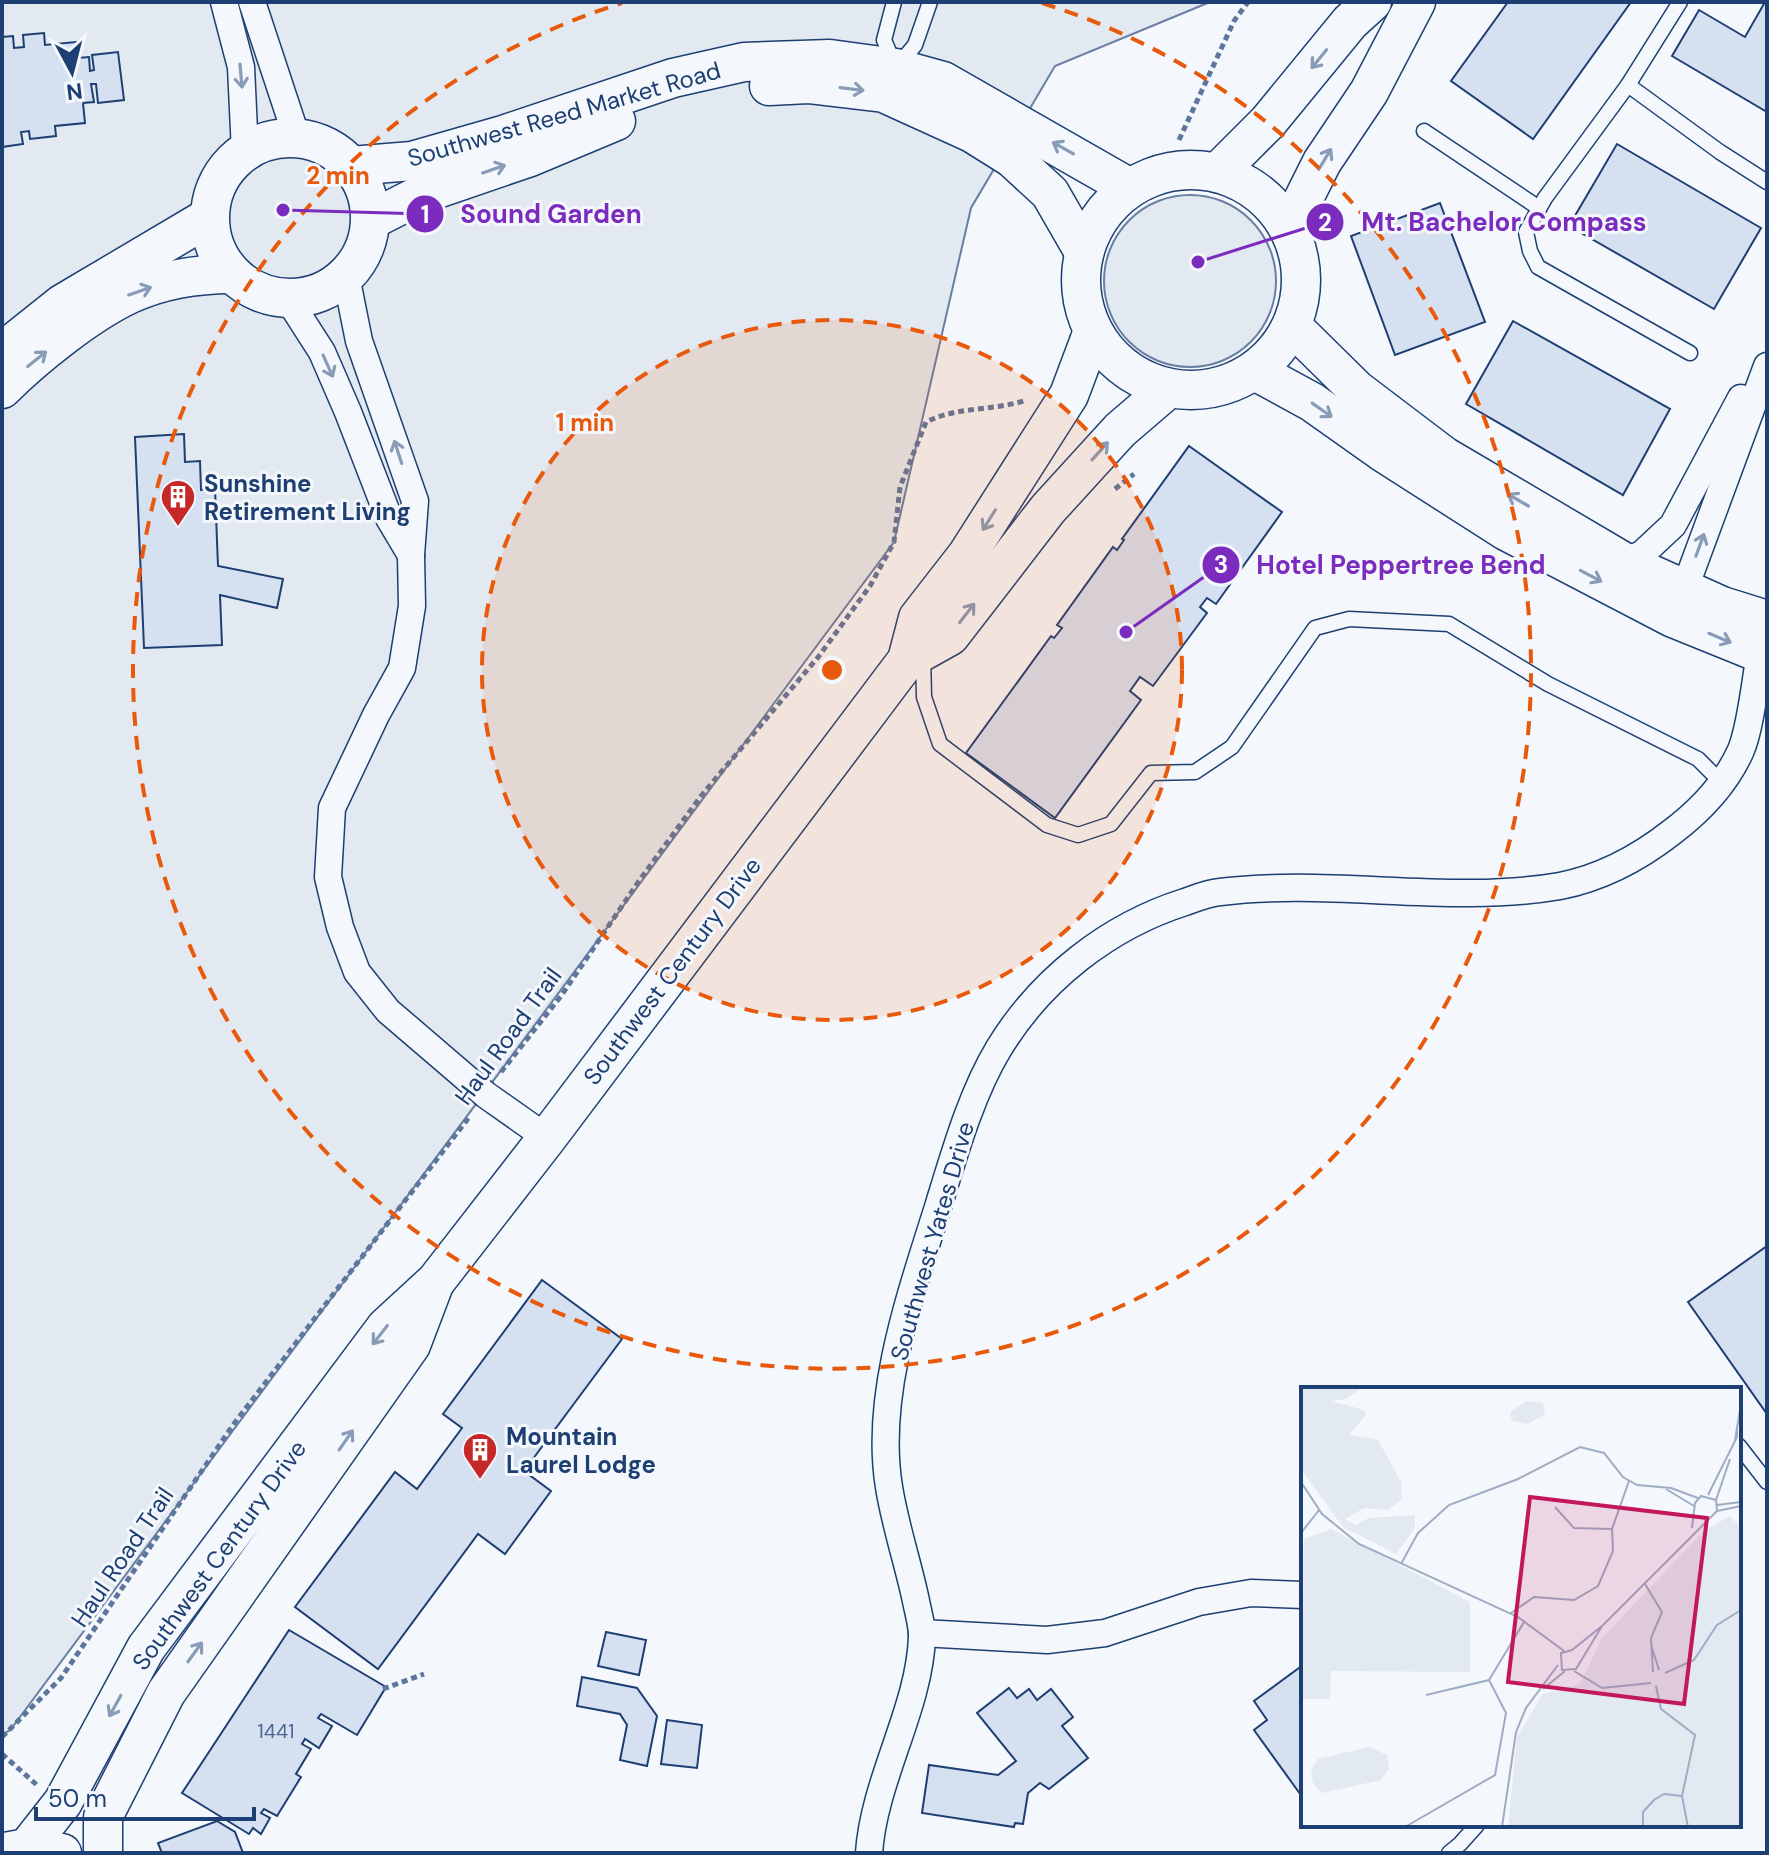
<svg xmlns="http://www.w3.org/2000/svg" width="1769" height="1855" viewBox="0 0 1769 1855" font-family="'DM Sans',sans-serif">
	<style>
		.green { fill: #e3e9f0; stroke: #687fa3; stroke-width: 2 }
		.building { fill: #d5e0f0; stroke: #1d3f73; stroke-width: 2 }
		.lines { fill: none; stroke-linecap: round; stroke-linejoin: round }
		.lane-casing { stroke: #1d3f73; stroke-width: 17 }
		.street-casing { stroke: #1d3f73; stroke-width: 29 }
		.secondary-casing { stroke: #1d3f73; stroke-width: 41 }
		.path { stroke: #5e769c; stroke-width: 5; stroke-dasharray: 6 4; stroke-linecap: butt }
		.lane { stroke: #f4f7fb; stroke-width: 14 }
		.street { stroke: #f4f7fb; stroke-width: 26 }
		.secondary { stroke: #f4f7fb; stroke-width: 38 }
		.oneway { stroke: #889bb7 }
		.ring { fill: none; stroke: #e8590c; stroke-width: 4; stroke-dasharray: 14 10 }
		.labels { text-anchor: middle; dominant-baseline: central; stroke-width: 6; stroke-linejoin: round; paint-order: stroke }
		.number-label { font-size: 20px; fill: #4b6792 }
		.street-label { font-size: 24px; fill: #1d3f73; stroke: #f4f7fb }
		.poi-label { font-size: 24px; font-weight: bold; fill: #1d3f73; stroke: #f4f7fb; text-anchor: start }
		.inset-road { fill: none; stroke: #9eadc5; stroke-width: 2 }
		.view { fill: #c2185b; fill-opacity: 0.15; stroke: #c2185b; stroke-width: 4 }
		.inset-edge { fill: none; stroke: #1d3f73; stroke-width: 4 }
		.centre { fill: #e8590c; stroke: #f4f7fb; stroke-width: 4 }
		.ring-label { font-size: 24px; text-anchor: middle; font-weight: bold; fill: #e8590c; stroke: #f4f7fb; stroke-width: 6; stroke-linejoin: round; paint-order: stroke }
		.leader { fill: none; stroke: #7b2cbf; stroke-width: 3 }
		.callout-dot { fill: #7b2cbf; stroke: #f4f7fb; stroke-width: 3 }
		.mark-label { font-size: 24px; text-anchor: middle; font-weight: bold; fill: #fff }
		.callout-label { font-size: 26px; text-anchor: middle; font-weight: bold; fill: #7b2cbf; stroke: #f4f7fb; stroke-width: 6; stroke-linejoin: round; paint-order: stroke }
	</style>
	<rect width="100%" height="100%" fill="#f4f7fb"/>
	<g class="green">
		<polygon points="2,2 1210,2 1055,66 971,208 894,542 11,1729 2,1736"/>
		<circle cx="1190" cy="281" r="86"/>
	</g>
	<g class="building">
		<polygon points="1508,2 1631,2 1533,139 1451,81"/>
		<polygon points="1765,2 1767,2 1767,112 1672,56 1699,10 1745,37"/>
		<polygon points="44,33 45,45 76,42 78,58 89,57 90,71 94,70 92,55 118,52 124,100 98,103 96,84 91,84 94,102 83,103 85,123 55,126 56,136 30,139 29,131 21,132 23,144 2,147 2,37 13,36 14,48 24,47 23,35"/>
		<polygon points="1617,144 1761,228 1714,309 1569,226"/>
		<polygon points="1440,203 1485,322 1395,355 1351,236"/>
		<polygon points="1513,321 1670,409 1623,495 1466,404"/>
		<polygon points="184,434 185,462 200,461 201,490 215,489 218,566 283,579 277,608 220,595 222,645 144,648 135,437"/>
		<polygon points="1189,446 1282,512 1216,604 1207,598 1200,607 1207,613 1153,686 1140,677 1130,691 1141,700 1055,818 966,753 1051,636 1054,638 1062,628 1057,625 1113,547 1117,550 1124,540 1122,539"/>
		<polygon points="1767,1246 1767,1414 1688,1302"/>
		<polygon points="542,1280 622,1339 524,1471 551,1491 505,1554 478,1534 378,1669 295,1607 395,1472 417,1489 462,1428 443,1414"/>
		<polygon points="289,1630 386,1687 357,1735 321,1714 318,1718 332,1726 319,1748 305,1739 302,1744 311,1749 296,1774 301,1777 277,1816 264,1809 261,1813 270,1818 261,1834 253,1828 249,1834 182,1793"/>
		<polygon points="606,1632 646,1640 639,1675 598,1666"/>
		<polygon points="1303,1665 1303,1798 1254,1730 1267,1720 1254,1701"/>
		<polygon points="582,1677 637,1688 657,1716 647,1766 620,1760 627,1725 620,1714 577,1706"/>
		<polygon points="1009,1688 1017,1698 1029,1689 1037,1700 1051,1689 1073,1717 1062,1726 1088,1758 1049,1789 1040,1783 1028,1793 1023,1824 1015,1823 1014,1827 922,1813 929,1765 998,1775 1016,1761 977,1713"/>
		<polygon points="667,1720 702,1725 697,1768 661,1764"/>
		<polygon points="217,1821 235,1832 243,1853 162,1853 158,1843"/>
	</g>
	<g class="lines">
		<defs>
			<g id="lane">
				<polyline points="894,2 884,40 896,68 915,45 930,2"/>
				<polyline points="1628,85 1680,2"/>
				<polyline points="1424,131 1539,208"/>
				<polyline points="1690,353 1538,267 1530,251 1526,232 1545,198 1628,85 1720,152 1767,182"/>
				<polyline points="923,655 924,697 940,744 1047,825 1078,835 1111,824 1151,773 1195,772 1232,747 1315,628 1349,619 1449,624 1548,684 1698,759 1721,782"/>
				<polyline points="1739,1446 1767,1482"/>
				<polyline points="1449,1853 1460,1844 1477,1825"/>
			</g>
			<g id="street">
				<polyline points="224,2 241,67 245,152"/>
				<polyline points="252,2 297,138"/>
				<polyline points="346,276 359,341 415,501 411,555 412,606 402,668 376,715 332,808 328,877 340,927 357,972 388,1011 486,1095 547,1138"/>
				<polyline points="288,299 322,352 348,412 389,518 411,555"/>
				<polyline points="1624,562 1642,554 1673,525 1741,398"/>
				<polyline points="1679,604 1767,366"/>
				<polyline points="922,1633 1047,1640 1105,1633 1199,1602 1251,1593 1303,1595"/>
				<path d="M869,1853c5,-74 51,-145 53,-217 0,-12 -4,-24 -6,-35 -8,-38 -21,-76 -27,-114 -15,-91 22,-194 49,-280 16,-52 33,-113 61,-159 42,-69 110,-122 186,-146 11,-4 23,-9 35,-10 110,-14 231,13 340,-6 41,-8 80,-29 112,-54 29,-22 54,-48 69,-82 10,-24 14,-69 19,-96"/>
			</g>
			<g id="secondary">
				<polyline points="769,86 808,84 884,93 972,133 1012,158 1050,193 1084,252"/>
				<circle cx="290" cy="218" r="80"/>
				<polyline points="351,166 412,161 503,135 673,78 744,62 830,59 896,68 943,81 1130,188"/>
				<circle cx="1191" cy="280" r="110"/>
				<polyline points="1217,173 1268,122 1350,22 1372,2"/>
				<polyline points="371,220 422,194 530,157 616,121"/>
				<polyline points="1289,228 1322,162 1369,92 1416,2"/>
				<polyline points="1292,326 1357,390 1444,456 1624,562 1722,606 1767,620"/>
				<polyline points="2,352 62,304 209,217"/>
				<polyline points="1255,371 1312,402 1384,453 1506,531 1673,618 1767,656"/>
				<path d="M2,389c32,-32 87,-76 128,-95 31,-14 68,-20 102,-20"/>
				<polyline points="907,660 950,636 1048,509 1120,430 1169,388"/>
				<polyline points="27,1848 63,1802 146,1648 386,1327 436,1281 547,1138 907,660 918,618 967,555 1069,395 1093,331"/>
				<polyline points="5,1852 27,1848 62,1853"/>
				<polyline points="103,1853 103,1817 166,1693 411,1345 433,1287"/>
			</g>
		</defs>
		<use href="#lane" class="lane-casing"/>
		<use href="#street" class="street-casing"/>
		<use href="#secondary" class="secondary-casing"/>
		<g class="path">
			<polyline points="1179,140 1234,21 1248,2"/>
			<polyline points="1115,489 1134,474"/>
			<path d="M501,1072l60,-76 78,-115 62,-85 118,-140 51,-70 24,-44 6,-55 26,-65c32,-16 68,-11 101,-22"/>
			<polyline points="383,1689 424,1674"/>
			<polyline points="2,1737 61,1678 233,1425 470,1116"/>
			<polyline points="2,1754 37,1785"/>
		</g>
		<use href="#lane" class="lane"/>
		<use href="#street" class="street"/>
		<use href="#secondary" class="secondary"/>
	</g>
	<defs><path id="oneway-shaft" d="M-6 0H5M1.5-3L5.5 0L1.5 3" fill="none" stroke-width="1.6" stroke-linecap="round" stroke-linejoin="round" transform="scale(2)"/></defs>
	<g class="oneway">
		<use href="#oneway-shaft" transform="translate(1319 59) rotate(129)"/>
		<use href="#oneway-shaft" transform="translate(241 76) rotate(85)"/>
		<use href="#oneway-shaft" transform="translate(852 89) rotate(7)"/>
		<use href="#oneway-shaft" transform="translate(1063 148) rotate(-151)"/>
		<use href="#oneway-shaft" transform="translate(1325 159) rotate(-59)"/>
		<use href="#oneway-shaft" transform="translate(494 169) rotate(-19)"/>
		<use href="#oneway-shaft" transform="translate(140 291) rotate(-19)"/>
		<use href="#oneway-shaft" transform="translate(37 359) rotate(-39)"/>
		<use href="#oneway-shaft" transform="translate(328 366) rotate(66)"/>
		<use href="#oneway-shaft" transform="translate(1322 410) rotate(35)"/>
		<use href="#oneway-shaft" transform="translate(1100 451) rotate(-48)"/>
		<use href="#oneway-shaft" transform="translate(398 452) rotate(-108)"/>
		<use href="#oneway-shaft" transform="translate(1518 500) rotate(-150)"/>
		<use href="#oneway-shaft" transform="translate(989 520) rotate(122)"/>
		<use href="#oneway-shaft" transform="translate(1700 545) rotate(-70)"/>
		<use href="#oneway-shaft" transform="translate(1591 576) rotate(28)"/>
		<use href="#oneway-shaft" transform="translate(967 613) rotate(-52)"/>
		<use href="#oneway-shaft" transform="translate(1720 638) rotate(23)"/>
		<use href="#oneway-shaft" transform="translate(380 1335) rotate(128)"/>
		<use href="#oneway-shaft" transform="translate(346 1440) rotate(-55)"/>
		<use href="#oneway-shaft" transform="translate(195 1652) rotate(-54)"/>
		<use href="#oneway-shaft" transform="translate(115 1706) rotate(119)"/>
	</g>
	<circle cx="832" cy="670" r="350" fill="#e8590c" fill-opacity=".12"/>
	<g class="ring">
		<circle cx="832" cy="670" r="350"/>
		<path d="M1042 3A699 699 0 1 1 622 3"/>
	</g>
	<defs>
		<symbol id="building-pin" viewBox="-11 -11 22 30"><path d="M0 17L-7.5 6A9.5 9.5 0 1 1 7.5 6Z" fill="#c62828" stroke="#f4f7fb"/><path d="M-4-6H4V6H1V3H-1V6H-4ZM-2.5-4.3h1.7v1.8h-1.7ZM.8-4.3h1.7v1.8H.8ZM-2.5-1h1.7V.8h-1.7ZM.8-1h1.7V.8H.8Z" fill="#fff"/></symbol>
	</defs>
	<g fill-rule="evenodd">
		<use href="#building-pin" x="158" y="477" width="40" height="54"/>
		<use href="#building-pin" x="460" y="1430" width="40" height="54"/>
	</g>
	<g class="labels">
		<g class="number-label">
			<text x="276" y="1731">1441</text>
		</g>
		<g class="street-label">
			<text transform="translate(564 114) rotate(-16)">Southwest Reed Market Road</text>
			<text transform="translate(672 971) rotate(-53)">Southwest Century Drive</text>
			<text transform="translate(508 1036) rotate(-54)">Haul Road Trail</text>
			<text transform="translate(932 1241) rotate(-74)">Southwest Yates Drive</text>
			<text transform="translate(219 1555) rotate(-54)">Southwest Century Drive</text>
			<text transform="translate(122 1557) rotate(-56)">Haul Road Trail</text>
		</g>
		<g class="poi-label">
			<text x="204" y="483">Sunshine<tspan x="204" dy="28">Retirement Living</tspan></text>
			<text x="506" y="1436">Mountain<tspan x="506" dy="28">Laurel Lodge</tspan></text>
		</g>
	</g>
	<g transform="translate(1301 1387)">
		<rect width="440" height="440" fill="#f4f7fb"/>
		<path d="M0,0h62l-17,12 -15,2 33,9 2,5 -17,20 29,5 23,42 1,17 -14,11 -24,-2 -19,11 10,6 14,-7 46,-3v13l-19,26 -53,-27 -42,-58zM226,14l16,2 2,11 -17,10 -16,-3 -2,-9zM429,129l11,12v299h-233l9,-91 26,-42 37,-10 22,-46 102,-107zM30,142l139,73v70l-139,-1 -1,28h-28l2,-160zM68,360l18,8 2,14 -8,11 -59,13 -9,-10 -2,-13 7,-11z" fill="#e3e9f0"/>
		<path class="inset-road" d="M434,53l6,-36M0,95l21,32 37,30 159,73 46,34M365,102l28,17M407,108l29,-58v-11M415,113l14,-41M416,118l24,-3M254,120l19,21 38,1M416,124l24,-5M391,141l3,-25 6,-7 15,4 1,11M0,146l18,-23M100,177l17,-31 31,-28 69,-26 62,-32 24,6 19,24 14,8 34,3 27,10M344,197l17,28 -11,26 2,34M210,226l23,-16 40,3 24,-14 15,-35 -1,-22 17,-48M301,239l-30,24 -11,3 1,17 14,-1 26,-43 115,-115M350,258l8,25M273,284l28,17 49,-5M364,286l29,-13 23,-35 24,-15M355,299l5,23 34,26 -13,61 6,31M242,302l22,-18M125,308l63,-15 35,-58M104,440l90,-52 11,-62 -17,-33M201,440l14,-95 10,-24 32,-43M342,440v-15l11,-12 10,-6 18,2"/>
		<path class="view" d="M229,110l177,21 -23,186 -176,-22z"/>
		<rect width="440" height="440" class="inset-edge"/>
	</g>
	<circle cx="832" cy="670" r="12" class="centre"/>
	<g class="ring-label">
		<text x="338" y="184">2 min</text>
		<text x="585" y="431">1 min</text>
	</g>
	<path class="leader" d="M283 210L425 214M1198 262L1325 222M1126 632L1221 565"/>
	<g class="callout-dot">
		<circle cx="283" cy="210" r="8"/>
		<circle cx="1198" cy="262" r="8"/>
		<circle cx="1126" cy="632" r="8"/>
		<circle cx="425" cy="214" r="20"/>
		<circle cx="1325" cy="222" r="20"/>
		<circle cx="1221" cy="565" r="20"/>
	</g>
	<g class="mark-label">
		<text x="425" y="223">1</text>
		<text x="1325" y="231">2</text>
		<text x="1221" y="573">3</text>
	</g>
	<g class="callout-label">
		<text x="551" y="223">Sound Garden</text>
		<text x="1504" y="231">Mt. Bachelor Compass</text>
		<text x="1401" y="574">Hotel Peppertree Bend</text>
	</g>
	<rect width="1769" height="1855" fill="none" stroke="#1d3f73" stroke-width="8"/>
	<g transform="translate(72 72) rotate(173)" stroke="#f4f7fb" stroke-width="6" paint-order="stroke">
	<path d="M0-6L14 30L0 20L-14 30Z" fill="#1d3f73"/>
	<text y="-12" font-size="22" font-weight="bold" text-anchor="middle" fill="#1d3f73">N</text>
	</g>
	<path d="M36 1807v12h218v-12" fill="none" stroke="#1d3f73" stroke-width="4"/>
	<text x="48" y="1807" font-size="24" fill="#1d3f73" stroke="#f4f7fb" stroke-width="6" paint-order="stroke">50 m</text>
</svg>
